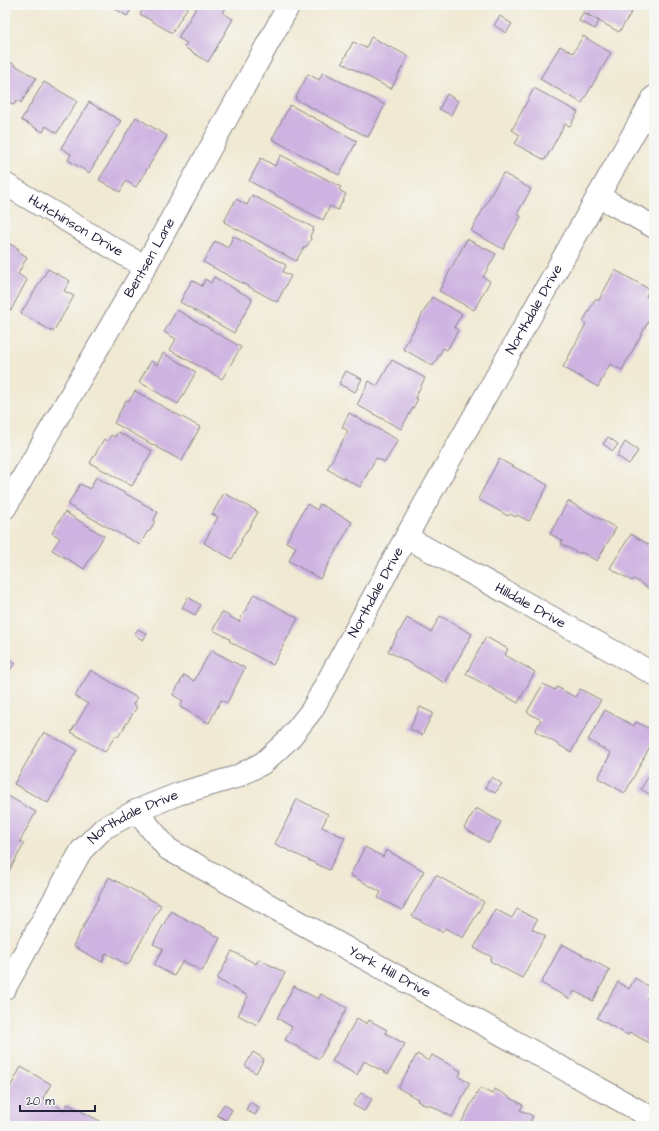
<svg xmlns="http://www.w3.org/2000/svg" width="659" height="1131" viewBox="0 0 659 1131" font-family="'Architects Daughter',sans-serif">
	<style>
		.building { fill: #ceb2e1 }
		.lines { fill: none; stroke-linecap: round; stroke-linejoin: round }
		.street-casing { stroke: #898687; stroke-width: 24 }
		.street { stroke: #fff; stroke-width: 22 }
		.labels { text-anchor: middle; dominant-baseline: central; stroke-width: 3; stroke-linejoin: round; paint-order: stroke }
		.street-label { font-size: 14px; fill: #22223b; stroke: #f6f6f2 }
	</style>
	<rect width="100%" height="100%" fill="#f6f6f2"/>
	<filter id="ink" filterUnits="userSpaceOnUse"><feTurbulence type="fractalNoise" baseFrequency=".025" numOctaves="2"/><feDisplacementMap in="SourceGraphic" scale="8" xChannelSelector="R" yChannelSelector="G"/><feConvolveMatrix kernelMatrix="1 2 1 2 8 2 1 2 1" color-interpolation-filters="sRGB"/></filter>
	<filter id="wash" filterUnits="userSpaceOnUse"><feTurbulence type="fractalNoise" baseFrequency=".012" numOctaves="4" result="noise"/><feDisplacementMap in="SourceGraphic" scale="16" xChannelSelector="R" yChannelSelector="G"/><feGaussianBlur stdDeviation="0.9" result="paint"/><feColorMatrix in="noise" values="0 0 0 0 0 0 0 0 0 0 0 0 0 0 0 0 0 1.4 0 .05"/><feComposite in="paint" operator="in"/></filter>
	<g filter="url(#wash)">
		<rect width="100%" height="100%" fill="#f0e9d3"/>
		<g id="blocks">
			<g class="building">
				<polygon points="109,5 134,5 127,16"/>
				<polygon points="145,5 189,5 172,33 140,14"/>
				<polygon points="198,5 227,5 223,13 233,19 208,62 184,47 187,43 178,38"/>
				<polygon points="587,5 636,5 619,32 583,12"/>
				<polygon points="583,13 599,21 595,29 579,21"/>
				<polygon points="500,16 512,24 506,33 494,25"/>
				<polygon points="583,36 611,53 582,103 540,79 560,46 573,53"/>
				<polygon points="371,37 408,56 391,89 342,63 353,42 366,48"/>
				<polygon points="5,59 36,78 21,103 17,100 14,105 8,102 5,108"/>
				<polygon points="323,72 385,105 368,137 295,99 308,74 319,80"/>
				<polygon points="44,82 77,101 57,133 46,126 43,132 21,120"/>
				<polygon points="534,88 578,112 570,126 565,124 545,160 515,144 520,135 512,130"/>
				<polygon points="447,94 458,101 451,115 439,109"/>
				<polygon points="89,102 121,121 89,173 68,160 71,154 61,148"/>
				<polygon points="290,105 357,141 339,175 272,139"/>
				<polygon points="136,117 167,136 136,187 126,181 120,192 99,180"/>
				<polygon points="281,155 341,187 339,190 346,194 338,210 330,206 323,220 249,181 261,158 275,166"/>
				<polygon points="503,173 531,189 517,214 521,216 503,249 471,231"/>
				<polygon points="252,195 314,228 310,236 311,239 307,246 304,247 296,261 224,222 236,199 247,205"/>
				<polygon points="233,236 286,265 283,272 291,276 277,302 203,262 215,241 228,248"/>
				<polygon points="467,239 496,254 483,277 490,281 474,310 439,291"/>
				<polygon points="6,242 19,249 18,251 27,257 18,274 27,280 11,310 5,307"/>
				<polygon points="48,269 70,281 64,291 74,296 53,332 21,313"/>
				<polygon points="615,270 649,289 646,296 654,301 654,311 622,370 610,364 598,387 563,367 586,324 583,322 595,299 599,300"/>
				<polygon points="214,277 251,298 251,299 252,300 234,333 180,302 192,280 202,286 205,279 211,283"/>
				<polygon points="432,297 462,314 454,327 458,330 447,350 443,348 433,366 403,349"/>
				<polygon points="177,310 241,347 222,379 170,350 176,339 164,332"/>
				<polygon points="163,353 196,372 178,404 139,382 151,361 157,365"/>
				<polygon points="392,360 425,378 415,398 418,399 401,429 357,405 369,381 377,386"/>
				<polygon points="346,371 362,379 355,392 339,384"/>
				<polygon points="135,391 200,427 182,461 114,423 126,400 129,401"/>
				<polygon points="349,413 398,440 385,462 376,458 360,487 327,469 348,431 342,427"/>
				<polygon points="118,432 152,451 132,486 90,463 104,439 107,441 111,435 115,437"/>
				<polygon points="608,437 618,444 613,451 603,444"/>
				<polygon points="625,442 638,451 629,464 617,456"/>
				<polygon points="499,459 548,485 529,521 517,515 516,517 510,514 508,516 478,499"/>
				<polygon points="96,477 158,512 154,520 154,523 150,531 147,532 140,545 68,505 80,484 90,489"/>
				<polygon points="224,493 258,512 247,531 246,531 241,540 242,540 232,559 204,543 218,517 212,514"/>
				<polygon points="568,501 616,528 597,561 581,552 580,554 561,544 563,541 550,534"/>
				<polygon points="307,504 317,510 320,504 352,522 320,579 289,561 296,547 286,542"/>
				<polygon points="65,512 104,536 84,569 52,550 60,538 52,533"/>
				<polygon points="631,534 654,548 654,592 634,579 632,581 610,568"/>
				<polygon points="254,594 298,618 273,665 229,641 230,639 213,630 222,612 239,622"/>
				<polygon points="188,597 201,605 195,615 182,608"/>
				<polygon points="440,616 472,634 445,683 388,651 407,618 431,632"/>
				<polygon points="138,629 147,634 143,640 134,635"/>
				<polygon points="486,637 508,649 505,655 535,672 518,703 466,674"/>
				<polygon points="211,650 245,668 227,703 221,700 209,723 180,707 183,701 173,695 184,675 194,681"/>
				<polygon points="8,658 15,663 8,673 5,671 5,662"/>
				<polygon points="91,670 137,698 133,704 137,707 118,737 116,735 105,752 71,732 88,704 75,696"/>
				<polygon points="543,684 555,690 557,687 575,697 580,689 601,700 571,752 535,731 541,720 527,712"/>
				<polygon points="420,707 433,713 422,735 410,729"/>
				<polygon points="605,710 634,726 636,722 654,731 654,739 625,793 598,778 611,753 588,740"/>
				<polygon points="44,732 77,750 48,803 14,784"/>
				<polygon points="654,767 654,797 641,789"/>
				<polygon points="492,777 502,784 495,793 485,787"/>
				<polygon points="8,796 36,812 20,841 24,844 8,873 5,871 5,802"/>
				<polygon points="297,799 328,814 322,827 345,838 329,870 275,844"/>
				<polygon points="476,808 501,822 489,843 464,828"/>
				<polygon points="365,847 383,857 386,850 424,871 402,910 378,898 381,892 350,875"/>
				<polygon points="436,875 484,902 463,938 445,928 442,932 412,916"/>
				<polygon points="109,877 161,905 128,965 106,953 102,962 73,946"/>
				<polygon points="495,909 512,918 517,909 537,920 532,929 545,936 522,978 490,961 492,957 474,948"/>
				<polygon points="171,911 220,938 202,971 183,961 174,976 154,965 163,949 153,944"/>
				<polygon points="562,944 610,970 593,1001 574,991 570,999 541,983"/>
				<polygon points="232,951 256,964 259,959 285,973 257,1025 238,1015 248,996 217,979"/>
				<polygon points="635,978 653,989 647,998 654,1002 654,1035 649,1043 630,1032 628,1035 597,1018 618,982 629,989"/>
				<polygon points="294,986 318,999 321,994 347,1008 319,1059 285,1040 292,1027 277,1018"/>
				<polygon points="357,1018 367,1024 369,1020 387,1030 385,1033 405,1044 388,1074 364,1061 357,1075 332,1061"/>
				<polygon points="253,1052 264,1059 256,1073 245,1066"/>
				<polygon points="417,1054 429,1061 432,1055 461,1071 459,1077 470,1083 452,1117 428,1104 427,1106 417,1101 418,1099 398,1088"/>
				<polygon points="21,1067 51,1084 43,1098 64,1110 67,1104 100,1121 97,1126 5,1126 5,1097"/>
				<polygon points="480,1088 492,1094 495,1089 523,1105 520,1110 533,1116 528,1126 467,1126 461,1123"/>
				<polygon points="361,1093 372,1099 364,1111 353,1105"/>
				<polygon points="250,1102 259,1108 255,1115 246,1110"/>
				<polygon points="224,1104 232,1110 226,1120 217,1115"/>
			</g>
		</g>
	</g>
	<g filter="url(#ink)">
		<use href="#blocks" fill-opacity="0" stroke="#898687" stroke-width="1"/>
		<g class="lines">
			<defs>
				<g id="street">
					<path id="s1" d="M5,184l140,83"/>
					<polyline points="598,196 654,227"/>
					<path id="s2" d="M5,508l140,-241 144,-262"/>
					<path id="s3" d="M406,537l248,137"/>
					<path id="s4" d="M136,811l32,38 486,270"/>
					<path id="s5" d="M5,988l76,-137 23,-23 32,-17 42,-17 58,-17 27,-14 26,-24 23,-29 94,-173 248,-440"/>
				</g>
			</defs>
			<use href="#street" class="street-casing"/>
			<use href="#street" class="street"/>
		</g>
	</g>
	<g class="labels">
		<g class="street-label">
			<text stroke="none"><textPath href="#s1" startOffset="82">Hutchinson Drive</textPath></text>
			<text stroke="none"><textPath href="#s2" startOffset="289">Bentsen Lane</textPath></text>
			<text stroke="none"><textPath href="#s5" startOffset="892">Northdale Drive</textPath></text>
			<text stroke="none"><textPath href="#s5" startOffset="568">Northdale Drive</textPath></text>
			<text stroke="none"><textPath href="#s3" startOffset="142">Hilldale Drive</textPath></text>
			<text stroke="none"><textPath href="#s5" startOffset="220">Northdale Drive</textPath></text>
			<text stroke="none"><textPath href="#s4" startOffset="303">York Hill Drive</textPath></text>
		</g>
	</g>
	<rect width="659" height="1131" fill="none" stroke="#f6f6f2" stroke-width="20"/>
	<path d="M20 1105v6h75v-6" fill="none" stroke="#22223b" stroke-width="2"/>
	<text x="26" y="1105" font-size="12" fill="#22223b" stroke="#f6f6f2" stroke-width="3" paint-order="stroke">20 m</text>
</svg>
